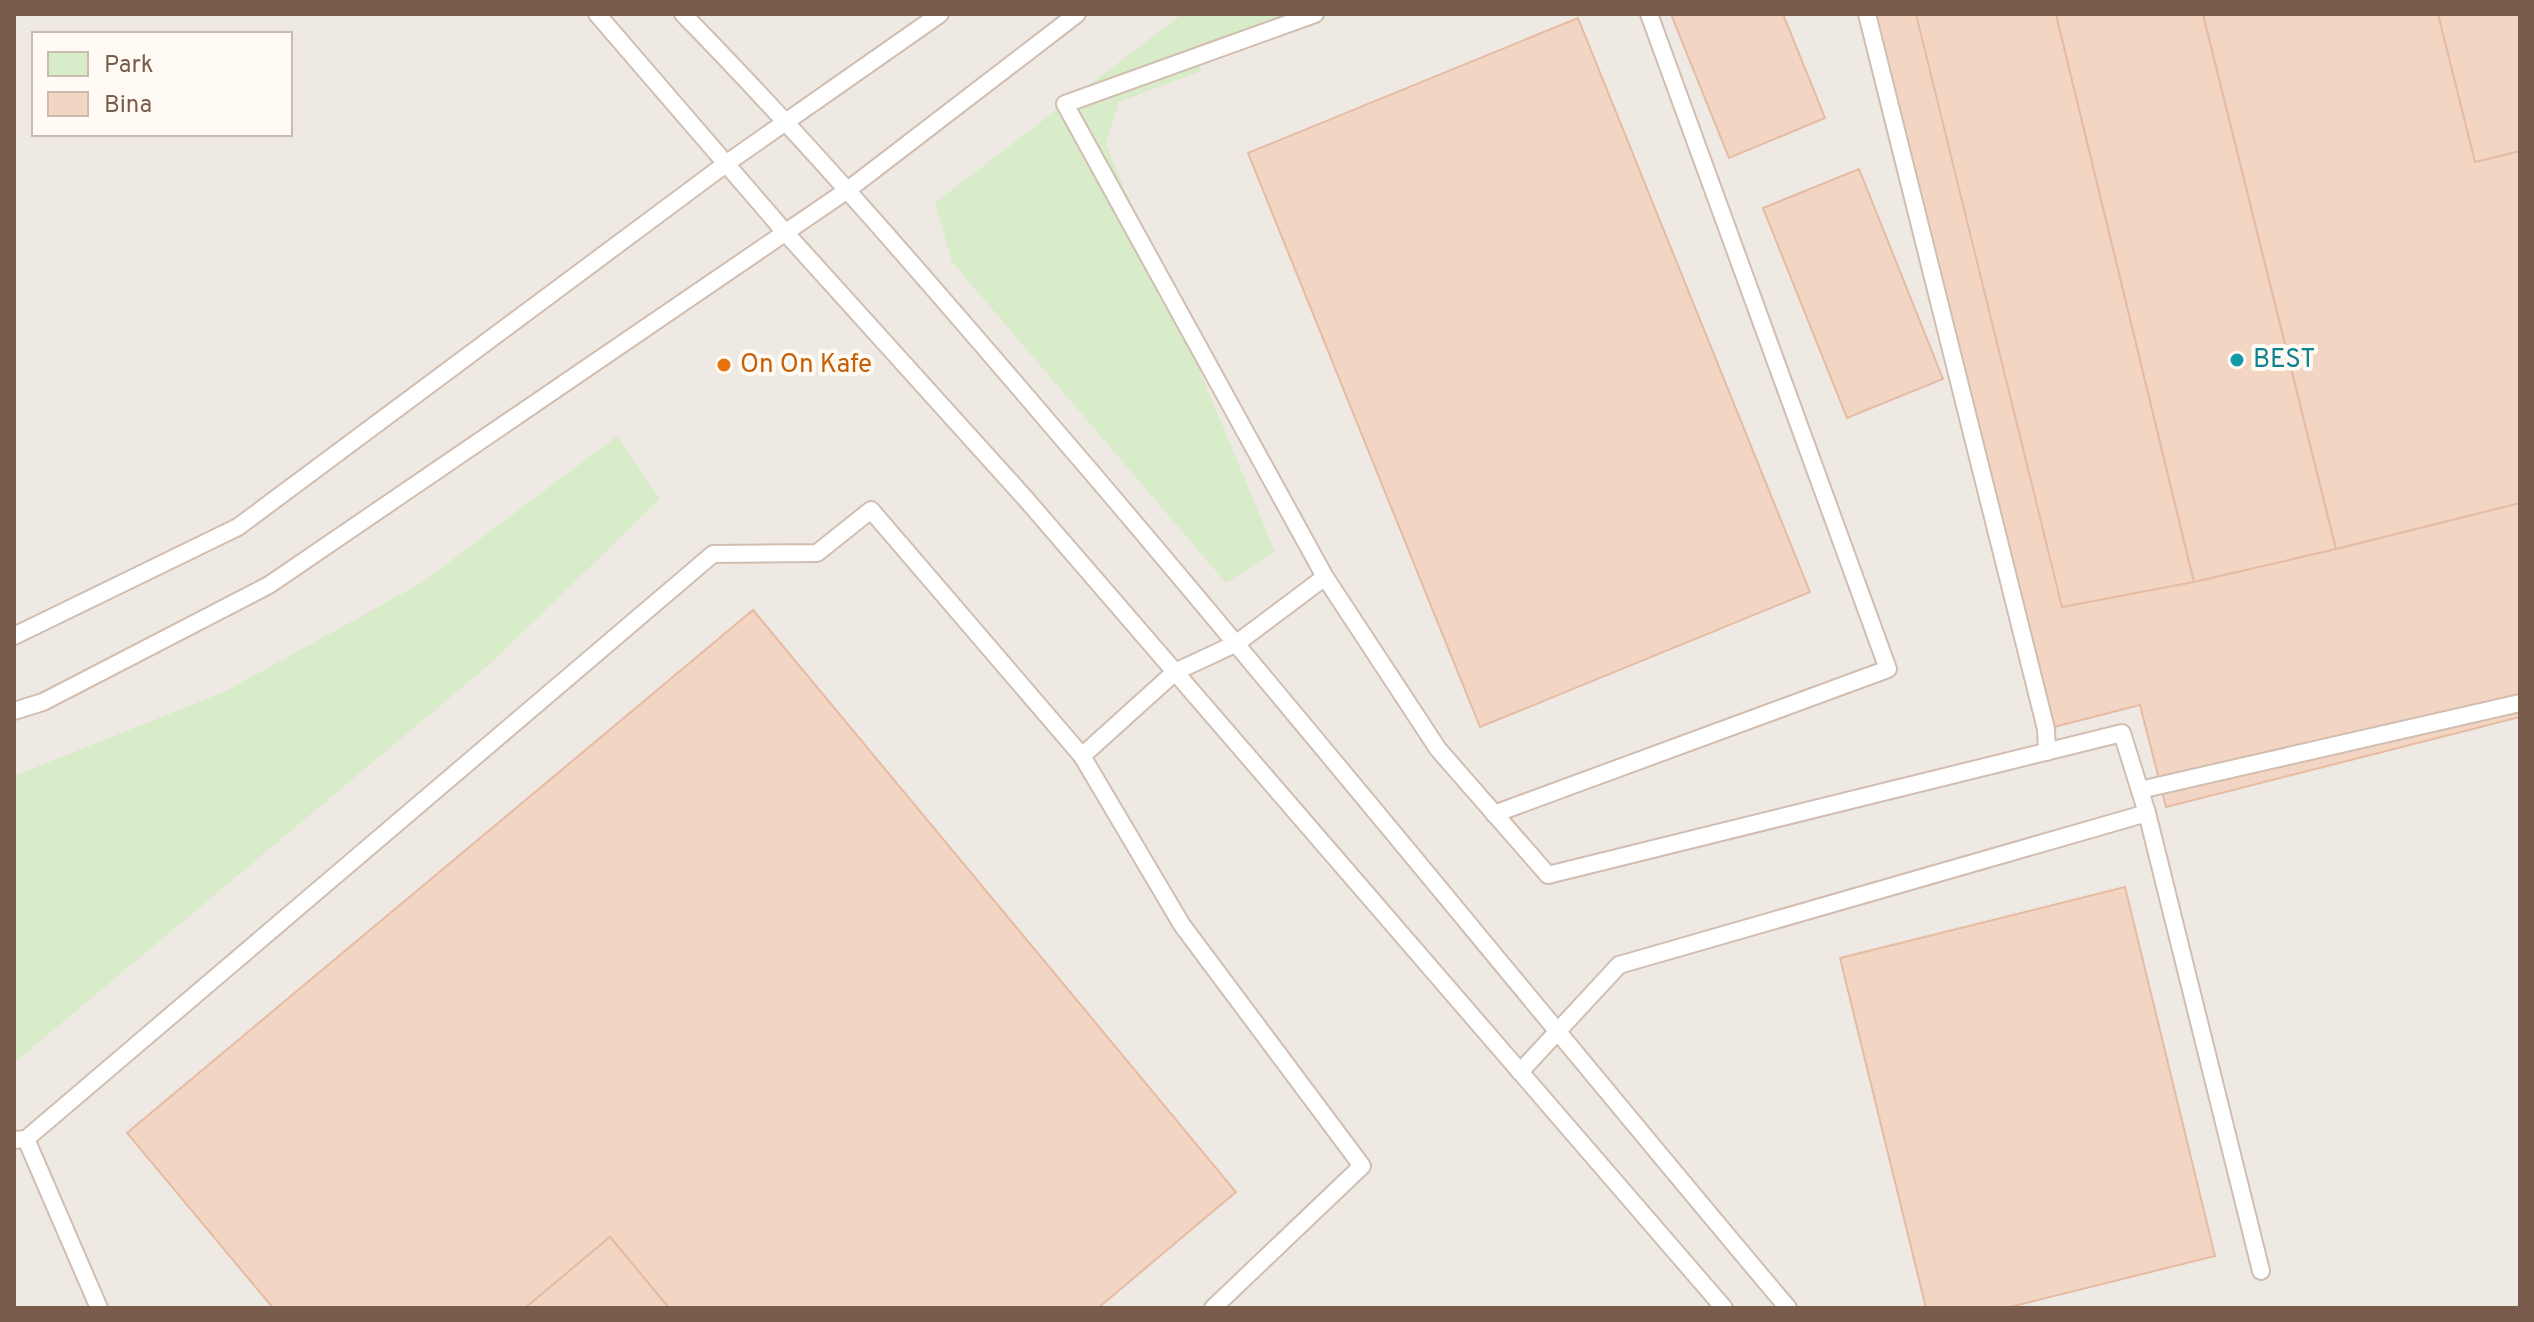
<svg xmlns="http://www.w3.org/2000/svg" width="2534" height="1322" viewBox="0 0 2534 1322" font-family="Overpass,sans-serif">
	<style>
		.industrial { fill: #efe9e4; fill-rule: evenodd }
		.green { fill: #d8ecc9 }
		.building { fill: #f3d5c3; stroke: #e6bba3; stroke-width: 2 }
		.lines { fill: none; stroke-linecap: round; stroke-linejoin: round }
		.service-casing { stroke: #d1beb0; stroke-width: 20 }
		.service { stroke: #fff; stroke-width: 16 }
		.culture-dot { fill: #0f9aa8; stroke: #fffaf3; stroke-width: 3 }
		.food-dot { fill: #e8710a; stroke: #fffaf3; stroke-width: 3 }
		.labels { text-anchor: middle; dominant-baseline: central; stroke-width: 8; stroke-linejoin: round; paint-order: stroke }
		.culture-label { font-size: 26px; fill: #0d838f; stroke: #fffaf3; text-anchor: start }
		.food-label { font-size: 26px; fill: #c56008; stroke: #fffaf3; text-anchor: start }
	</style>
	<rect width="100%" height="100%" fill="#fdf6ec"/>
	<path class="industrial" d="M14,14h2506v1294h-2506zM34,34h256v100h-256z"/>
	<g class="green">
		<polygon points="1182,14 1291,14 1197,50 1201,71 1119,102 1106,144 1275,552 1226,583 952,262 935,203"/>
		<polygon points="617,436 660,499 490,664 14,1063 14,776 224,692 423,582"/>
	</g>
	<g class="building">
		<polygon points="1671,14 1783,14 1825,118 1729,158"/>
		<polygon points="1868,14 2520,14 2520,717 2166,807 2140,705 2046,729"/>
		<polygon points="1916,14 2056,14 2194,582 2062,607"/>
		<polygon points="2056,14 2203,14 2336,549 2194,582"/>
		<polygon points="2203,14 2438,14 2475,162 2520,151 2520,503 2336,549"/>
		<polygon points="1578,18 1810,592 1480,727 1248,153"/>
		<polygon points="1859,169 1943,379 1847,418 1763,208"/>
		<polygon points="753,610 1236,1192 1098,1308 669,1308 610,1237 525,1308 273,1308 127,1133"/>
		<polygon points="2125,887 2215,1256 2006,1308 1926,1308 1840,958"/>
		<polygon points="610,1237 669,1308 525,1308"/>
	</g>
	<g class="lines">
		<defs>
			<g id="service">
				<polyline points="597,14 784,231 1025,498 1724,1308"/>
				<path d="M683,14c142,145 272,299 404,453 237,278 466,562 701,841"/>
				<polyline points="1315,14 1065,104 1325,577 1438,749 1548,875 2122,733 2147,813 2261,1271"/>
				<polyline points="1867,14 2046,729 2047,752"/>
				<polyline points="14,636 238,527 727,163 940,14"/>
				<polyline points="14,711 43,702 269,585 849,189 1077,14"/>
				<polyline points="1082,756 1182,925 1362,1166 1213,1308"/>
				<polyline points="2140,790 2520,703"/>
				<polyline points="1494,814 1888,669 1649,14"/>
				<polyline points="1520,1072 1619,965 2147,813"/>
				<polyline points="26,1139 99,1308"/>
				<polyline points="14,1140 26,1139 713,554 817,553 871,510 1082,756 1175,672 1237,643 1325,577"/>
			</g>
		</defs>
		<use href="#service" class="service-casing"/>
		<use href="#service" class="service"/>
	</g>
	<circle class="culture-dot" cx="2237" cy="360" r="8"/>
	<circle class="food-dot" cx="724" cy="365" r="8"/>
	<g class="labels">
		<g class="culture-label">
			<text x="2253" y="360">BEST</text>
		</g>
		<g class="food-label">
			<text x="740" y="365">On On Kafe</text>
		</g>
	</g>
	<rect width="2534" height="1322" fill="none" stroke="#7a5c4d" stroke-width="32"/>
	<rect x="32" y="32" width="260" height="104" fill="#fffaf3" stroke="#cabbb1" stroke-width="2"/>
	<rect x="48" y="52" width="40" height="24" fill="#d8ecc9" stroke="#cabbb1" stroke-width="2"/>
	<text x="104" y="72" font-size="24" fill="#7a5c4d">Park</text>
	<rect x="48" y="92" width="40" height="24" fill="#f3d5c3" stroke="#cabbb1" stroke-width="2"/>
	<text x="104" y="112" font-size="24" fill="#7a5c4d">Bina</text>
</svg>
